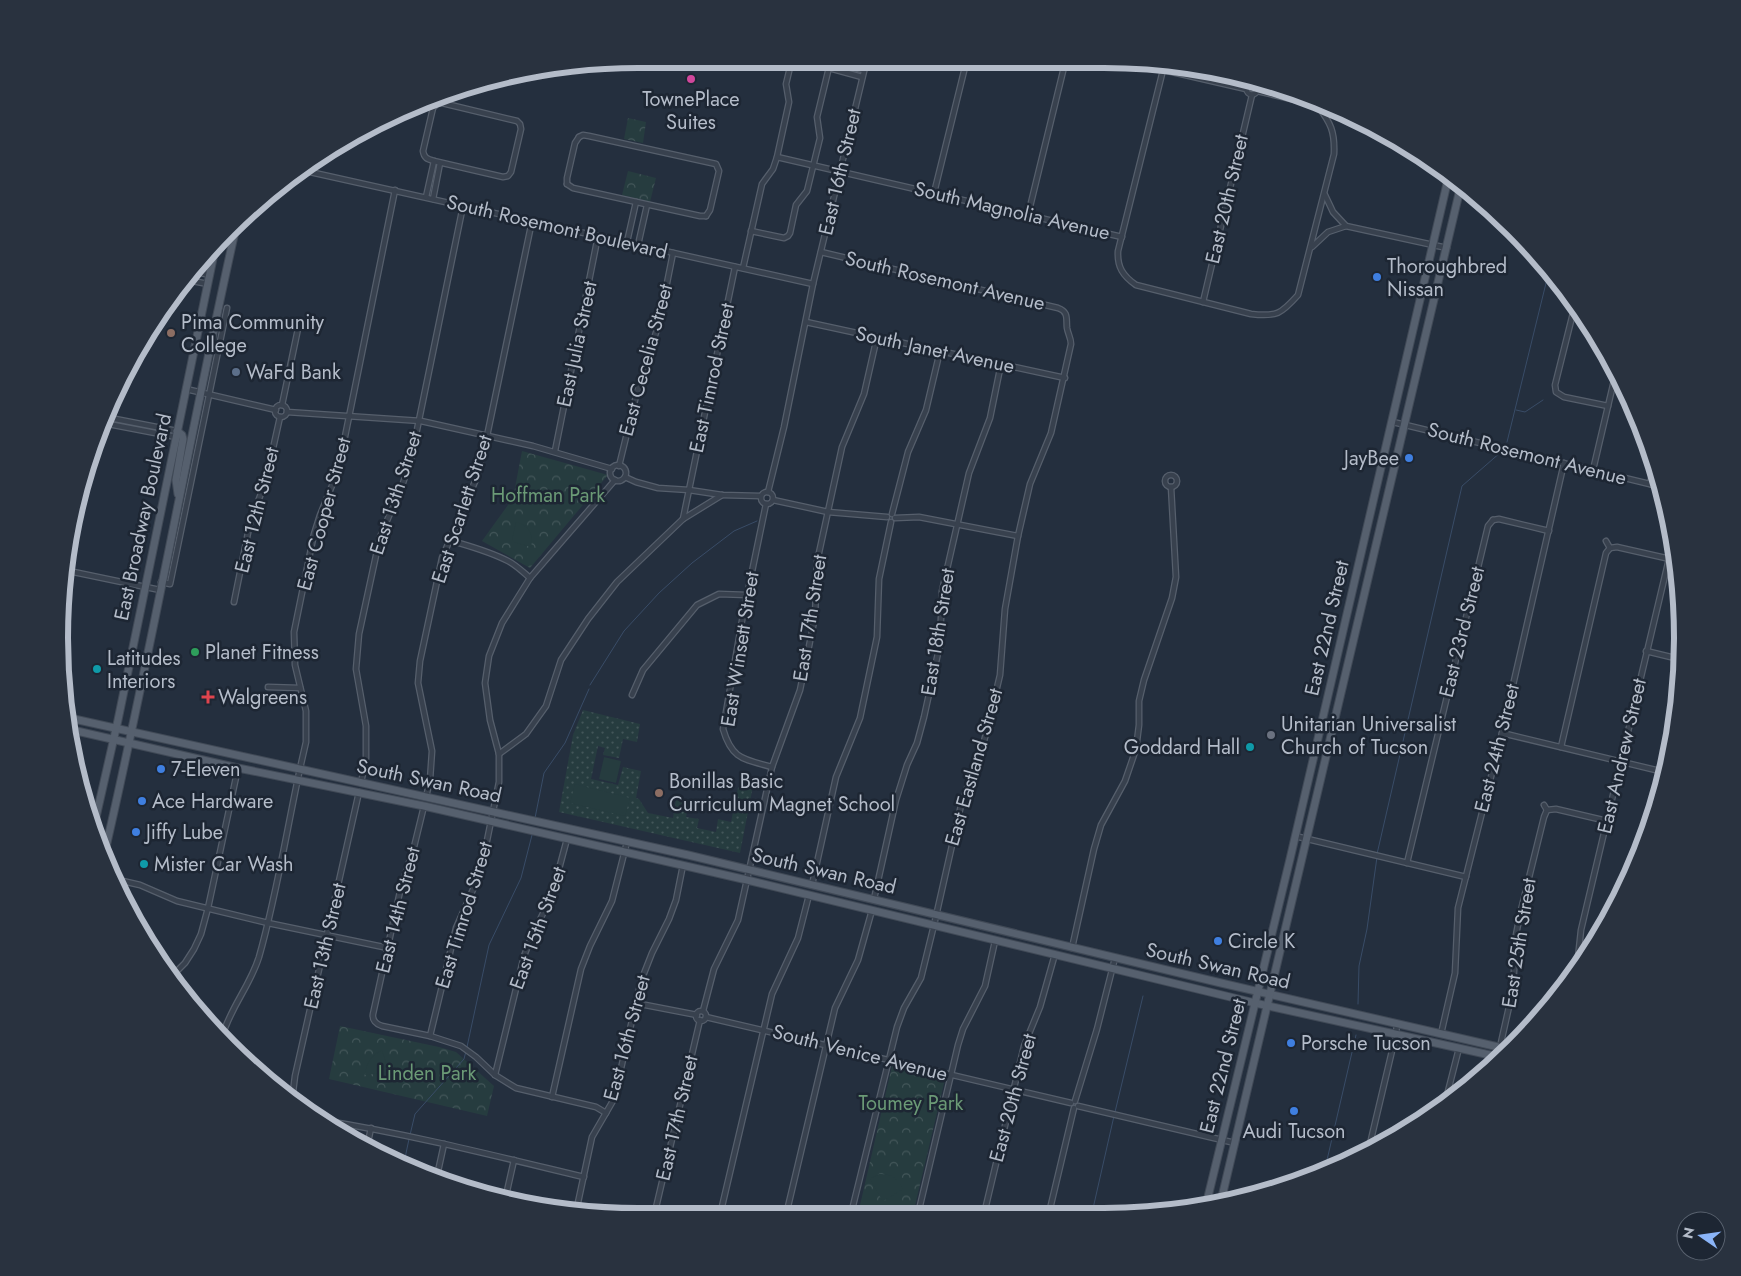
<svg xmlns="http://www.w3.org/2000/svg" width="1741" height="1276" viewBox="0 0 1741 1276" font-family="Jost,sans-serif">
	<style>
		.grass { fill: url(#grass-dots) }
		.forest { fill: url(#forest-crowns) }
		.garden { fill: #263c3f }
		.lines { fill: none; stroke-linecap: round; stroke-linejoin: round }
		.stream { stroke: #394c67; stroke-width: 1 }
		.minor-casing { stroke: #565f6c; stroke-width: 7 }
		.primary-casing { stroke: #414a57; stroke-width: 9 }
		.minor { stroke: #38414e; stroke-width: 4.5 }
		.primary { stroke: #56606e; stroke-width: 7 }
		.hotel-dot { fill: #d1479c; stroke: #1d2633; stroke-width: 2 }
		.shop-dot { fill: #3f7fe0; stroke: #1d2633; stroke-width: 2 }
		.education-dot { fill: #8d6e63; stroke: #1d2633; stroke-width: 2 }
		.service-dot { fill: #5c6f8a; stroke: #1d2633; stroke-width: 2 }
		.leisure-dot { fill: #2e9e5b; stroke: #1d2633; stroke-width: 2 }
		.culture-dot { fill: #0f9aa8; stroke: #1d2633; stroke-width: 2 }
		.health-dot { fill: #e0444e; stroke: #1d2633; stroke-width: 2 }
		.worship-dot { fill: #6b7280; stroke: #1d2633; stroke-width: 2 }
		.labels { text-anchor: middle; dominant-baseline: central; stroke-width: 5; stroke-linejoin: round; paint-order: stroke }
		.poi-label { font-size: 20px; fill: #b4bcc9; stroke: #1d2633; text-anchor: start }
		.street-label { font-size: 20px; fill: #b4bcc9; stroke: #1d2633 }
		.park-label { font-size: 20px; fill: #6b9a76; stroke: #1d2633 }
		.rim { fill: none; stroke: #b4bcc9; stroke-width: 6 }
	</style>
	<defs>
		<pattern id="grass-dots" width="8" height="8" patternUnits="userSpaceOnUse" patternTransform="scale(1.25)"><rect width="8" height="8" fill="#263c3f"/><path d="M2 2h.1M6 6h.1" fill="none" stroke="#435659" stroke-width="1.8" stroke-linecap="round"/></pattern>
		<pattern id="forest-crowns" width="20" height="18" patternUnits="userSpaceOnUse" patternTransform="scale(1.25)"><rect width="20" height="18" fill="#263c3f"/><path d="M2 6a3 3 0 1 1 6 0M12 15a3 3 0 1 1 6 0" fill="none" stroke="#435659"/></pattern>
	</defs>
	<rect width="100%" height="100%" fill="#242f3e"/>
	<polygon class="grass" points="583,710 640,724 637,742 623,739 619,758 603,755 605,748 598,746 591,779 618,785 623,767 641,771 636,798 639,799 648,813 673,818 676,799 689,802 686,817 699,819 697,828 716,832 718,819 731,822 738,788 744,784 753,786 740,853 559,812 573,735"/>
	<g class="forest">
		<polygon points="628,118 646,122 643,143 624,139"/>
		<polygon points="628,171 656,178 650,202 622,195"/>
		<polygon points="522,451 608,475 530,568 482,541 513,498"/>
		<polygon points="340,1026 439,1047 456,1052 494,1086 487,1116 329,1079"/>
		<polygon points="892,1066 945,1079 913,1214 858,1214"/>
	</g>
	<g class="garden">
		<path d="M516,522c13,3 18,13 15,25l-17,-5 -2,-2z"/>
		<polygon points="604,757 621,761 616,783 599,779"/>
		<polygon points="575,784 630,798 625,816 570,803"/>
		<path d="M382,1050l6,19 -2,3 -21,3c1,-12 6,-19 17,-25z"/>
		<path d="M879,1174c12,0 19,4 24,15l-18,11h-3l-12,-21z"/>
	</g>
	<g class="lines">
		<g class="stream">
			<polyline points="1516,410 1525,412 1543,400"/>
			<polyline points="1507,442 1549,271"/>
			<polyline points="590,685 624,631 659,593 692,563 734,531 757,521"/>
			<polyline points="535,818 544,773 565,743 589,689"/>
			<polyline points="1377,854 1462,486 1501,452"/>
			<polyline points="1358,1004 1359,966 1367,929 1377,857"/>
			<polyline points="467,1047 489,945 521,878 532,835"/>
			<polyline points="1115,1112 1143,996"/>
			<polyline points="410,1135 415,1114 464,1059 466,1051"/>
			<polyline points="404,1163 409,1139"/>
			<polyline points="1324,1173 1356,1035"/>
			<polyline points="1092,1213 1114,1116"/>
		</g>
		<defs>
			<g id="minor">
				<polyline points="1124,61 1246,89"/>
				<polyline points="830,63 864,70"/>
				<polyline points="829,68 862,77"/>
				<path d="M1163,70l-45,181c-1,16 5,25 18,34l115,29c26,3 30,0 47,-19l36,-141c1,-22 -3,-31 -17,-49"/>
				<circle cx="1252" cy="89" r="5.5"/>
				<polyline points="1257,91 1317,105"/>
				<path d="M442,103l75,18 3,3 1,5 -10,43 -3,4 -5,1 -69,-16c-7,-2 -10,-3 -11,-10l10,-43 4,-4z"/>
				<polyline points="579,137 583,135 589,136 716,164 719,171 710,210 706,216"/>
				<polyline points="777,157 1122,237"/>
				<polyline points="301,170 813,284"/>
				<polyline points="567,184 573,188 700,216 706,216"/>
				<polyline points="567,184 567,178 575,143 579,137"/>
				<polyline points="934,193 967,59"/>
				<polyline points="1325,195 1333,212 1346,226 1447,248"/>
				<polyline points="426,197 434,161"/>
				<polyline points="433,199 440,163"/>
				<polyline points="1028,215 1066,59"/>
				<polyline points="751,231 784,238 788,236 790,233 796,205 807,191 820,138 817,117 831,59"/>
				<polyline points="627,242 636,202"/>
				<polyline points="638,245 647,205"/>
				<polyline points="1312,247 1328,232 1346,226"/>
				<path d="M821,252l237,56c11,4 8,11 9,20 1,6 4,10 4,16l-20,89 -21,51 -12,52 -13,73 -5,66 -13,55 -6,22 -19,49 -28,124 -13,53 -17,30 -7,19 -46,187"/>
				<polyline points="743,268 762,184 773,169 777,157 789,102 786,84 792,59"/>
				<polyline points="192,271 210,275"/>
				<polyline points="187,280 208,284"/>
				<polyline points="1203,302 1252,95"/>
				<polyline points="1575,305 1555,385 1556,392 1564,397 1608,406"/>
				<polyline points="806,322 1065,378"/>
				<polyline points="186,389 276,410"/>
				<polyline points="282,405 299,324"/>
				<circle cx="281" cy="411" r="6"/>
				<polyline points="287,412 421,421 533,446 612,469"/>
				<polyline points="105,417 177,431"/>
				<polyline points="1393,422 1662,487"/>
				<polyline points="103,423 176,437"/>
				<polyline points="555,451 598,236"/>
				<circle cx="618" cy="473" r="8"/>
				<polyline points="619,466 637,392 659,323 673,253"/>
				<polyline points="1593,470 1616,372"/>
				<circle cx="1171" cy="481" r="6"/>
				<polyline points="625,477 636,482 658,488 689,490 722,495 761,496"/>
				<polyline points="1650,484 1654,465"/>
				<circle cx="767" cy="498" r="6"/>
				<polyline points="768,492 784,427 813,284 867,59"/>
				<polyline points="773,500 828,512 887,517"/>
				<path d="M766,504l-23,111 -20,114c9,31 21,30 49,38"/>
				<polyline points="892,514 908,452 926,410 940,351"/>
				<polyline points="895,518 919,517 1018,536"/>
				<polyline points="683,519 722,495"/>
				<polyline points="1493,520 1499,519 1549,531"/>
				<path d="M449,540c20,6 40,11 59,21 8,4 15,11 22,17"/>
				<polyline points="1606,541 1610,548"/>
				<polyline points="1610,548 1617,547 1670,559"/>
				<polyline points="64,570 160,590"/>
				<polyline points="161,582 170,584 227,308"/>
				<polyline points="234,602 250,523 266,480 280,417"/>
				<polyline points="1646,651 1679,659"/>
				<polyline points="268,687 300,688"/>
				<polyline points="632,695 643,670 697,605 719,594 747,595"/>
				<polyline points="1502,733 1664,772"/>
				<polyline points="1561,747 1606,553 1610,548"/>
				<polyline points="499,754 526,734 546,706 561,660 588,619 617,582 683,519 735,267"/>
				<polyline points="361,783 366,758 366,726 356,669 359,634 380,537 403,483 411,459 463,206"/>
				<polyline points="426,797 430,780 432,751 418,683 420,661 442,558 477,477 487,436 532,221"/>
				<polyline points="1544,805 1547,810 1556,809 1607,821"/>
				<path d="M424,806l-10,41 -13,40 -28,127c-1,6 3,10 9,12l48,10 31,10 15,11 19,18 21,13 80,19 10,6"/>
				<polyline points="1295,836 1466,877"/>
				<polyline points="1407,863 1488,526 1493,520"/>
				<polyline points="114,879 140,885 177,901 268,923 388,948"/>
				<polyline points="812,885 836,777 860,718 877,637 879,579 891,522"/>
				<polyline points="874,899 896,800 907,765 917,743 924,717 940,644 942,591 969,473 990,418 1001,364"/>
				<polyline points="1072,948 1094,849 1101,825 1125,781 1136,749 1139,725 1139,701 1144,680 1172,598 1176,577 1171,487"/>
				<polyline points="1577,967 1581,930 1672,546"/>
				<polyline points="171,977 185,963 194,949 201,934 208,908 238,768"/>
				<polyline points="635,1003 697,1015"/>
				<polyline points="703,1011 714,969 738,920 772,767 800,690 815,617 817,562 842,447 864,394 877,337"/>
				<circle cx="701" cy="1016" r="5"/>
				<polyline points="706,1017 1071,1103"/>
				<polyline points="1441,1034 1455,973 1458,908 1502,733 1564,463"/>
				<polyline points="430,1036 456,928 475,885 482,865 499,782 499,754 490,720 485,683 489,656 502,623 530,578 615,480"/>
				<path d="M222,1037c8,-29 28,-51 37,-80 18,-63 28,-129 42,-193l5,-22v-31l-11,-46 -1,-33 20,-98 6,-19 18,-44 57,-281"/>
				<polyline points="1500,1047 1513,989 1516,935 1520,914 1544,817 1547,810"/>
				<polyline points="495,1075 524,956 531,938 552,895 567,839"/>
				<polyline points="552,1097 581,969 590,946 612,901 627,842"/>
				<polyline points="292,1100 295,1076 359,792"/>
				<polyline points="1075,1101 1097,1029 1115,958"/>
				<polyline points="1445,1103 1459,1048"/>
				<polyline points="1078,1106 1235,1143"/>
				<path d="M321,1120c88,14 175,36 263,57"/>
				<polyline points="367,1147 371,1128"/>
				<polyline points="1369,1148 1396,1034 1397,1024"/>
				<polyline points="437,1176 444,1144"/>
				<polyline points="505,1200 514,1160"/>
				<polyline points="576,1212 592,1137 614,1099 641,981 652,953 669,919 676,900 683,865"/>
				<polyline points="1049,1213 1074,1108"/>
				<polyline points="918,1214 958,1045 963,1029 985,986 995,941"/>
				<polyline points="984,1214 1024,1046 1040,1007 1055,954"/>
				<polyline points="720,1215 772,994 798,938 809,895"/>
				<polyline points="786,1215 835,1008 858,960 872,910"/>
				<polyline points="654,1216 700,1020"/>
			</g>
			<g id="primary">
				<polyline points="177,431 182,435 183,439 176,480 178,494"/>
				<polyline points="65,717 688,855 1221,983 1507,1049"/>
				<polyline points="68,729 238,768 424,806 747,880 1255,1003 1499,1057"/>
				<polyline points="94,826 118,720 216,244"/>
				<path d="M103,860c49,-210 86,-423 133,-633"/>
				<polyline points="1221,1201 1461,185"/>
				<polyline points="1206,1205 1290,859 1449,175"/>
			</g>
		</defs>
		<use href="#minor" class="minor-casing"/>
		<use href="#primary" class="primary-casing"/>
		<use href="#minor" class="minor"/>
		<use href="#primary" class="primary"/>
	</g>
	<circle class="hotel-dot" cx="691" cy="79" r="5"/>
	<g class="shop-dot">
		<circle cx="1377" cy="277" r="5"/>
		<circle cx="1409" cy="458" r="5"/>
		<circle cx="161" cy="769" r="5"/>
		<circle cx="142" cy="801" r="5"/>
		<circle cx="136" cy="832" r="5"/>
		<circle cx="1218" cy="941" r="5"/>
		<circle cx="1291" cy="1043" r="5"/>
		<circle cx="1294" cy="1111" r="5"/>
	</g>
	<g class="education-dot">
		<circle cx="171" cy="333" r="5"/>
		<circle cx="659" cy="793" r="5"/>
	</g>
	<circle class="service-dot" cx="236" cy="372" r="5"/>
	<circle class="leisure-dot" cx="195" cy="652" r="5"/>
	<g class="culture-dot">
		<circle cx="97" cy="669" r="5"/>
		<circle cx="1250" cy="747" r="5"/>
		<circle cx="144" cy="864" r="5"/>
	</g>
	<path class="health-dot" d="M205.5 689.5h5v5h5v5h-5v5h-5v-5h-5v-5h5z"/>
	<circle class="worship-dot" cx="1271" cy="735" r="5"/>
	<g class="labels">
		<g class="poi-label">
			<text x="691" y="99" text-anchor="middle">TownePlace<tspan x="691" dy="23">Suites</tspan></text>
			<text x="1387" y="266">Thoroughbred<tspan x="1387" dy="23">Nissan</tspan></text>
			<text x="181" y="322">Pima Community<tspan x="181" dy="23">College</tspan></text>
			<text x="246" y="372">WaFd Bank</text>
			<text x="1399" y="458" text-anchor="end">JayBee</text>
			<text x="205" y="652">Planet Fitness</text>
			<text x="107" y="658">Latitudes<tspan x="107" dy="23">Interiors</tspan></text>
			<text x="218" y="697">Walgreens</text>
			<text x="1281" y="724">Unitarian Universalist<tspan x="1281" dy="23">Church of Tucson</tspan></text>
			<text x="1240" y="747" text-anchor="end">Goddard Hall</text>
			<text x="171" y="769">7-Eleven</text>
			<text x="669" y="781">Bonillas Basic<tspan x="669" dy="23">Curriculum Magnet School</tspan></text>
			<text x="152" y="801">Ace Hardware</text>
			<text x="146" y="832">Jiffy Lube</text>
			<text x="154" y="864">Mister Car Wash</text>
			<text x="1228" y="941">Circle K</text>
			<text x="1301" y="1043">Porsche Tucson</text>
			<text x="1294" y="1131" text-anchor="middle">Audi Tucson</text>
		</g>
		<g class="street-label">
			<text transform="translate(840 172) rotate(-77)">East 16th Street</text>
			<text transform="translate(1227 199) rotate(-77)">East 20th Street</text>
			<text transform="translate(1012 211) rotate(13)">South Magnolia Avenue</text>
			<text transform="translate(557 227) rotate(13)">South Rosemont Boulevard</text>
			<text transform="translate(945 281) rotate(13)">South Rosemont Avenue</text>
			<text transform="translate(577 344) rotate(-78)">East Julia Street</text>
			<text transform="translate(935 350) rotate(12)">South Janet Avenue</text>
			<text transform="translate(646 360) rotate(-75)">East Cecelia Street</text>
			<text transform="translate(712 378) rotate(-78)">East Timrod Street</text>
			<text transform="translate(1527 454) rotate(14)">South Rosemont Avenue</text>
			<text transform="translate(396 493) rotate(-72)">East 13th Street</text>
			<text transform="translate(462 509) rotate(-72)">East Scarlett Street</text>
			<text transform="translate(257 510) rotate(-76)">East 12th Street</text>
			<text transform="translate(324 514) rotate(-75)">East Cooper Street</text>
			<text transform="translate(143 517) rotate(-78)">East Broadway Boulevard</text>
			<text transform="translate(810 618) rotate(-81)">East 17th Street</text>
			<text transform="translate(1327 628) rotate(-77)">East 22nd Street</text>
			<text transform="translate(938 632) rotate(-81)">East 18th Street</text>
			<text transform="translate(1462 632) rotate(-76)">East 23rd Street</text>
			<text transform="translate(740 649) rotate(-81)">East Winsett Street</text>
			<text transform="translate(1497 748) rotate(-76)">East 24th Street</text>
			<text transform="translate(1622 756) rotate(-77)">East Andrew Street</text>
			<text transform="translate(974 767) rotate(-74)">East Eastland Street</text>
			<text transform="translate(429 781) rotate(12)">South Swan Road</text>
			<text transform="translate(824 871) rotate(13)">South Swan Road</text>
			<text transform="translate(398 910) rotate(-76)">East 14th Street</text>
			<text transform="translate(464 915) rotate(-73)">East Timrod Street</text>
			<text transform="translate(538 928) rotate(-70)">East 15th Street</text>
			<text transform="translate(1519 943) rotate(-81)">East 25th Street</text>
			<text transform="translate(325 946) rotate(-77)">East 13th Street</text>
			<text transform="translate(1218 966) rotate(13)">South Swan Road</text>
			<text transform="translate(627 1038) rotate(-75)">East 16th Street</text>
			<text transform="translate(860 1053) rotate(14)">South Venice Avenue</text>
			<text transform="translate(1223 1066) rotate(-76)">East 22nd Street</text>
			<text transform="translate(1013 1098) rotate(-75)">East 20th Street</text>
			<text transform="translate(677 1118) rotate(-77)">East 17th Street</text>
		</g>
		<g class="park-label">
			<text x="548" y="495">Hoffman Park</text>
			<text x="427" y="1073">Linden Park</text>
			<text x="911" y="1103">Toumey Park</text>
		</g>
	</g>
	<path d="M0 0H1741V1276H0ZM638 68H1104A570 570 0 0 1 1674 638V638A570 570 0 0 1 1104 1208H638A570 570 0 0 1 68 638V638A570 570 0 0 1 638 68Z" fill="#29323f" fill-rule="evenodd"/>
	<path class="rim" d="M638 68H1104A570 570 0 0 1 1674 638V638A570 570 0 0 1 1104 1208H638A570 570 0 0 1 68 638V638A570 570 0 0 1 638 68Z"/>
	<g transform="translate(1701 1236) rotate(283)"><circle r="24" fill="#1d2633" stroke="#59626f"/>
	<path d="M0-4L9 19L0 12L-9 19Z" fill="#8ab4f8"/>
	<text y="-8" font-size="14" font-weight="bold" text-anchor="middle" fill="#b4bcc9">N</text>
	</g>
</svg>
